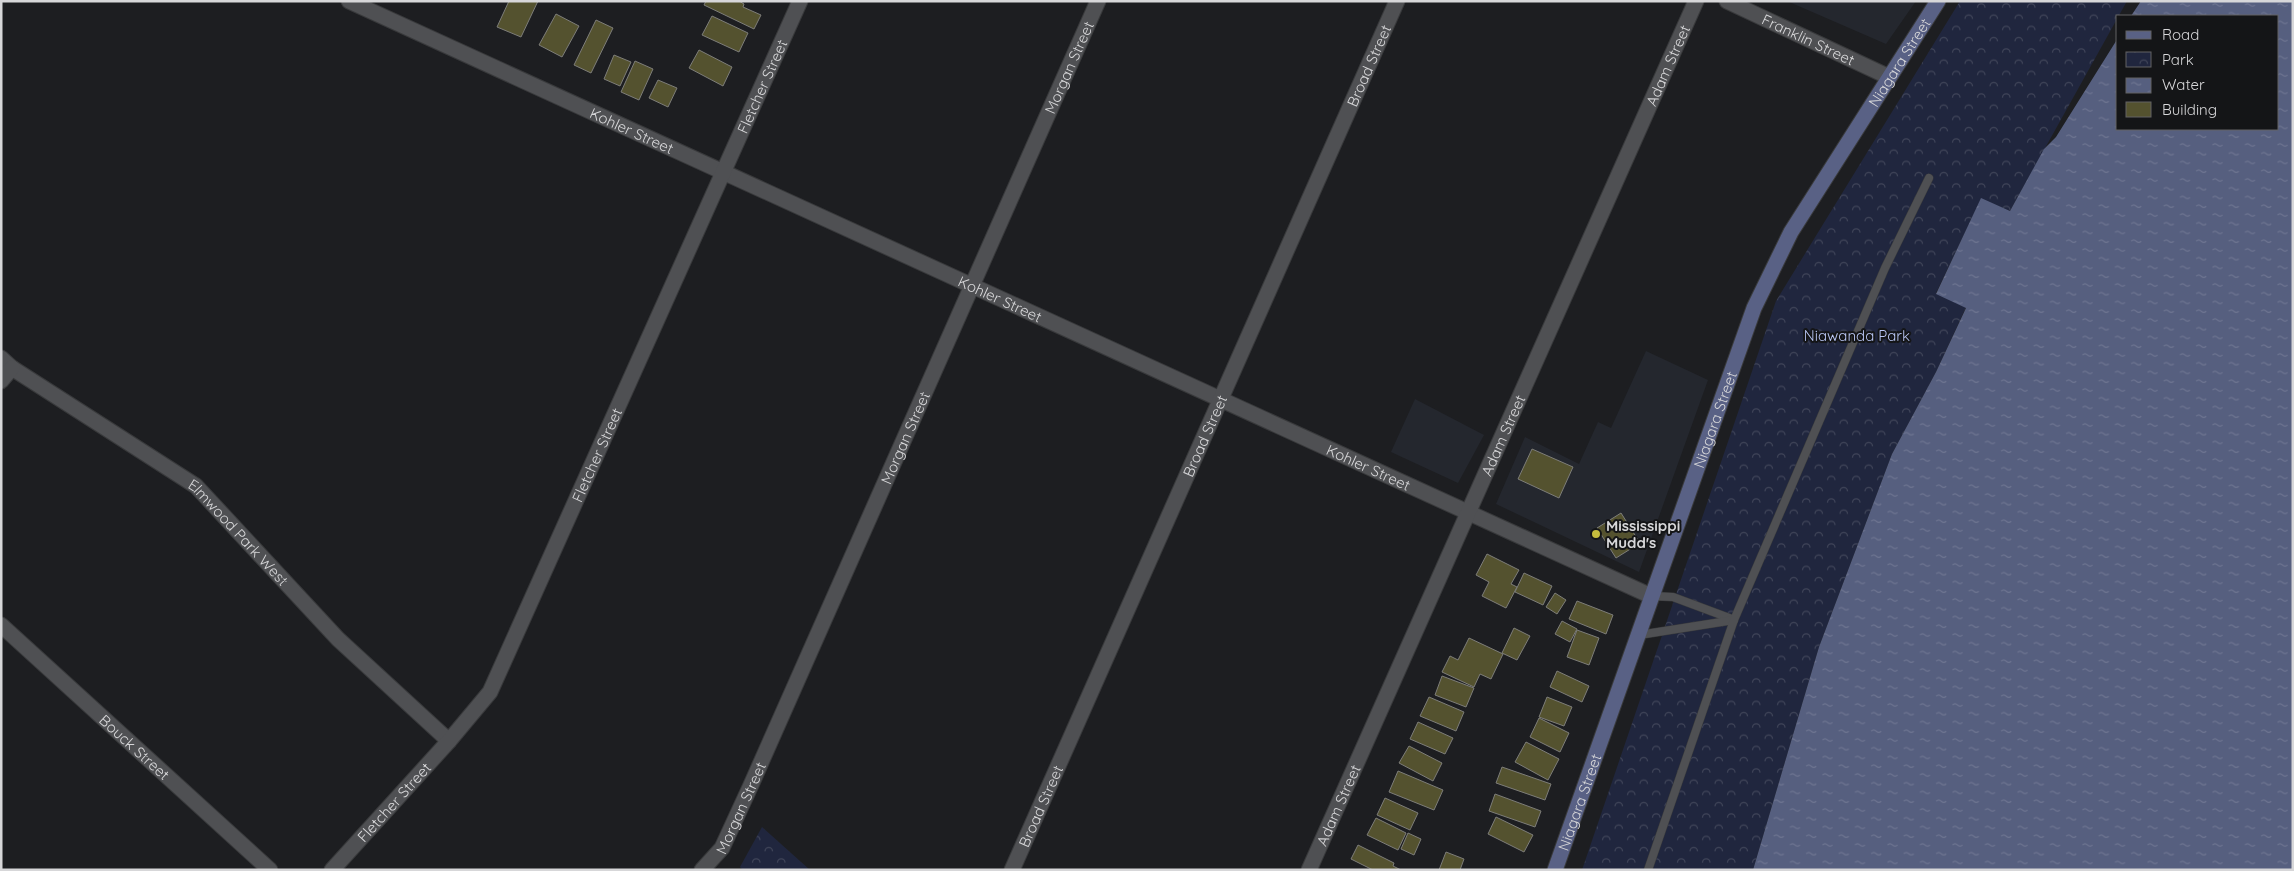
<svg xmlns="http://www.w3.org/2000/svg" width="2294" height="871" viewBox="0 0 2294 871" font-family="Quicksand,sans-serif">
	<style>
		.built { fill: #24272e }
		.park { fill: url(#park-crowns) }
		.water { fill: url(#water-ripples) }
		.building { fill: #54522f; stroke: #7d7d79 }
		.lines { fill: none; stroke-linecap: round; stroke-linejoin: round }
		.service-casing { stroke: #393a3c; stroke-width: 9 }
		.minor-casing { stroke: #393a3c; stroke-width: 17 }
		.secondary-casing { stroke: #393a3c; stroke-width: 17 }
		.service { stroke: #4f5053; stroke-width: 8 }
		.minor { stroke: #4f5053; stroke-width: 15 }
		.secondary { stroke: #596185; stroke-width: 15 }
		.poi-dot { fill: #c5bc3d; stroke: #141517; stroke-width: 2 }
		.labels { text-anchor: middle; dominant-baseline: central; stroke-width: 4; stroke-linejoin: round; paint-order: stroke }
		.street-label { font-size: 15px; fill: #d7d7d9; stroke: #141517 }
		.park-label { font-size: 15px; fill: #bac7f5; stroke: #141517 }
		.poi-label { font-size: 15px; font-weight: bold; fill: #d7d7d9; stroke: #141517; text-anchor: start }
	</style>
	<defs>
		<pattern id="park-crowns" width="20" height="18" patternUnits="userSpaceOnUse" patternTransform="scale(1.25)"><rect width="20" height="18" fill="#20263e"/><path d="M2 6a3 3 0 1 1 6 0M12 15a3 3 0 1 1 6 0" fill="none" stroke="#404559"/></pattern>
		<pattern id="water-ripples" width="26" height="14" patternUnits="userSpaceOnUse" patternTransform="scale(1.25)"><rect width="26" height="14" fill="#565f7f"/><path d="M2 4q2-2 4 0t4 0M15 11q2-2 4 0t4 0" fill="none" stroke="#6e7591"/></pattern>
	</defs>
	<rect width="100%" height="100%" fill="#1d1e21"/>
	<g class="built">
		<polygon points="1787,1 1916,1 1886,44"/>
		<polygon points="1646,351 1708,380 1639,572 1496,504 1525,437 1579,464 1598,422 1611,428"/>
		<polygon points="1415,399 1484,435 1458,483 1391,452"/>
	</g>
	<g class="park">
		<polygon points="1960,1 2127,1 2010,211 1981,199 1936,293 1966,307 1936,372 1892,454 1819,647 1753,870 1582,870 1776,301"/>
		<polygon points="762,827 810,870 743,870 740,867"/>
	</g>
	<polygon class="water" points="2141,1 2293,1 2293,870 1753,870 1819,647 1892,454 1936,372 1966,308 1936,294 1981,198 2010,211 2044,149 2056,137 2118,38 2118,129 2278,129 2278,16 2131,16"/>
	<g class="building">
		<polygon points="509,1 538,1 521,37 497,27"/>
		<polygon points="706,1 739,1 744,4 743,7 761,15 754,29 704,5"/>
		<polygon points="556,14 579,26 562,57 539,45"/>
		<polygon points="712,16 748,33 739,52 702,35"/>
		<polygon points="596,20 613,28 591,73 574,65"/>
		<polygon points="699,50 732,67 723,86 689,68"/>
		<polygon points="614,55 631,62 620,86 604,79"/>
		<polygon points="635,61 653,69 639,100 621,92"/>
		<polygon points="658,80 677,88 668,107 649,98"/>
		<polygon points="1532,449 1573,467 1559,498 1518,479"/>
		<polygon points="1621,513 1640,543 1616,558 1597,528"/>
		<polygon points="1487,554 1519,570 1511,584 1517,587 1506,608 1482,596 1489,582 1476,575"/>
		<polygon points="1524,573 1552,586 1543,605 1515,592"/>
		<polygon points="1555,593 1566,600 1557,614 1546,607"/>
		<polygon points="1577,601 1613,615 1606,634 1569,619"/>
		<polygon points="1562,621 1577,629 1570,642 1555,634"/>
		<polygon points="1514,628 1530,636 1517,660 1502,653"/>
		<polygon points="1577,630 1599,638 1589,665 1567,657"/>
		<polygon points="1469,638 1503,654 1491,679 1480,674 1474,687 1442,672 1450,656 1458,660"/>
		<polygon points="1557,671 1589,686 1582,702 1550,687"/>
		<polygon points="1442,676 1474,688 1466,707 1435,695"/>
		<polygon points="1429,697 1464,712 1456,731 1420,716"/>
		<polygon points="1547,697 1572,707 1564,726 1539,717"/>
		<polygon points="1539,718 1569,733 1560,752 1530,737"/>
		<polygon points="1418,722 1453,738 1445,754 1410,739"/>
		<polygon points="1526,742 1559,759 1548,780 1515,762"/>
		<polygon points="1409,746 1442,763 1433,781 1399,763"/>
		<polygon points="1502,767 1551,784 1545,800 1496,783"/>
		<polygon points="1398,771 1443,790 1434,810 1389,792"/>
		<polygon points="1495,794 1541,811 1535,827 1489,811"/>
		<polygon points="1385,798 1418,813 1410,830 1377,815"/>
		<polygon points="1496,817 1533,835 1524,852 1488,834"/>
		<polygon points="1376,818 1406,833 1398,850 1367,835"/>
		<polygon points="1408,833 1421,839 1414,855 1401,849"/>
		<polygon points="1358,845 1394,863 1393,866 1401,870 1373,870 1351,859"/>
		<polygon points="1446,852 1464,859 1460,870 1439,870"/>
	</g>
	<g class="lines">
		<defs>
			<g id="service">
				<polyline points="1651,596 1673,597 1732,619"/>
				<polyline points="1639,635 1734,620"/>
				<polyline points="1648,870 1734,620 1885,268 1929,178"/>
			</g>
			<g id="minor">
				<path id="s1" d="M349,1l1302,595"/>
				<path id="s2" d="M1727,1l162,76"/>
				<path id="s3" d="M1,358l11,10 184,118 142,153 111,102"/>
				<polyline points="1,381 12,368"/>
				<path id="s4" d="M1,625l269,245"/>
				<path id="s5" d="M332,870l117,-129 41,-49 310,-691"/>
				<path id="s6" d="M702,870l20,-22 29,-63 347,-784"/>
				<path id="s7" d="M1012,870l385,-869"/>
				<path id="s8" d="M1309,870l387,-869"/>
			</g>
			<g id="secondary">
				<path id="s9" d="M1555,870l199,-562 37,-76 147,-231"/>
			</g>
		</defs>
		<use href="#service" class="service-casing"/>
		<use href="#minor" class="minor-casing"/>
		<use href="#secondary" class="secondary-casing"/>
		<use href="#service" class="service"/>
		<use href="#minor" class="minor"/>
		<use href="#secondary" class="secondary"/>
	</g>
	<circle class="poi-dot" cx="1596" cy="534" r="5"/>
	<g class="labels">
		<g class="street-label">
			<text stroke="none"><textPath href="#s2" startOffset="90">Franklin Street</textPath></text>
			<text stroke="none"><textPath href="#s9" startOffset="882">Niagara Street</textPath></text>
			<text stroke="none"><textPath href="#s7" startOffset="880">Broad Street</textPath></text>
			<text stroke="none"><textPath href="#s8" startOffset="881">Adam Street</textPath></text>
			<text stroke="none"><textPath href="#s6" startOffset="884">Morgan Street</textPath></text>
			<text stroke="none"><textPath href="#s5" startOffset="902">Fletcher Street</textPath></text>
			<text stroke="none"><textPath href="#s1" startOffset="311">Kohler Street</textPath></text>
			<text stroke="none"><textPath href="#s1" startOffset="716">Kohler Street</textPath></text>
			<text stroke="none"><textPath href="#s9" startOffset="478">Niagara Street</textPath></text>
			<text stroke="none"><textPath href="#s7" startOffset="475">Broad Street</textPath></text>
			<text stroke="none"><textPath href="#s8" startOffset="476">Adam Street</textPath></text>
			<text stroke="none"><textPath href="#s6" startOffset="479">Morgan Street</textPath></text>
			<text stroke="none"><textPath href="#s5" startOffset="498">Fletcher Street</textPath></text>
			<text stroke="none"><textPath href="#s1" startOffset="1121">Kohler Street</textPath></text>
			<text stroke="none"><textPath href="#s3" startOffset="296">Elmwood Park West</textPath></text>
			<text stroke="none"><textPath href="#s4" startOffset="181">Bouck Street</textPath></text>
			<text stroke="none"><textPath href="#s5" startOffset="92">Fletcher Street</textPath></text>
			<text stroke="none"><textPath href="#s9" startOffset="72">Niagara Street</textPath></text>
			<text stroke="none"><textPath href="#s8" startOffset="71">Adam Street</textPath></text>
			<text stroke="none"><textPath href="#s7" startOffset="70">Broad Street</textPath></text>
			<text stroke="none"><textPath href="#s6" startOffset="74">Morgan Street</textPath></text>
		</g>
		<g class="park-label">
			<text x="1857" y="335">Niawanda Park</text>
		</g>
		<g class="poi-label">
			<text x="1606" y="525">Mississippi<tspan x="1606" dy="17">Mudd's</tspan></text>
		</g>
	</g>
	<rect width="2294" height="871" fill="none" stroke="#d7d7d9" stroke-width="5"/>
	<rect x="2116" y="15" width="162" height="115" fill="#141517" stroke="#626365"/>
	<rect x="2126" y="31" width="25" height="8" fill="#596185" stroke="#626365"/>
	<text x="2162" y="40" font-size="15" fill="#d7d7d9">Road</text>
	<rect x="2126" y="52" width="25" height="15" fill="url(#park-crowns)" stroke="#626365"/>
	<text x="2162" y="65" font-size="15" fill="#d7d7d9">Park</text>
	<rect x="2126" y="78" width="25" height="15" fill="url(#water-ripples)" stroke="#626365"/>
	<text x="2162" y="90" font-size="15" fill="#d7d7d9">Water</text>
	<rect x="2126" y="102" width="25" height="15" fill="#54522f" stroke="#626365"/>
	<text x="2162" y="115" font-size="15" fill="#d7d7d9">Building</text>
</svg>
